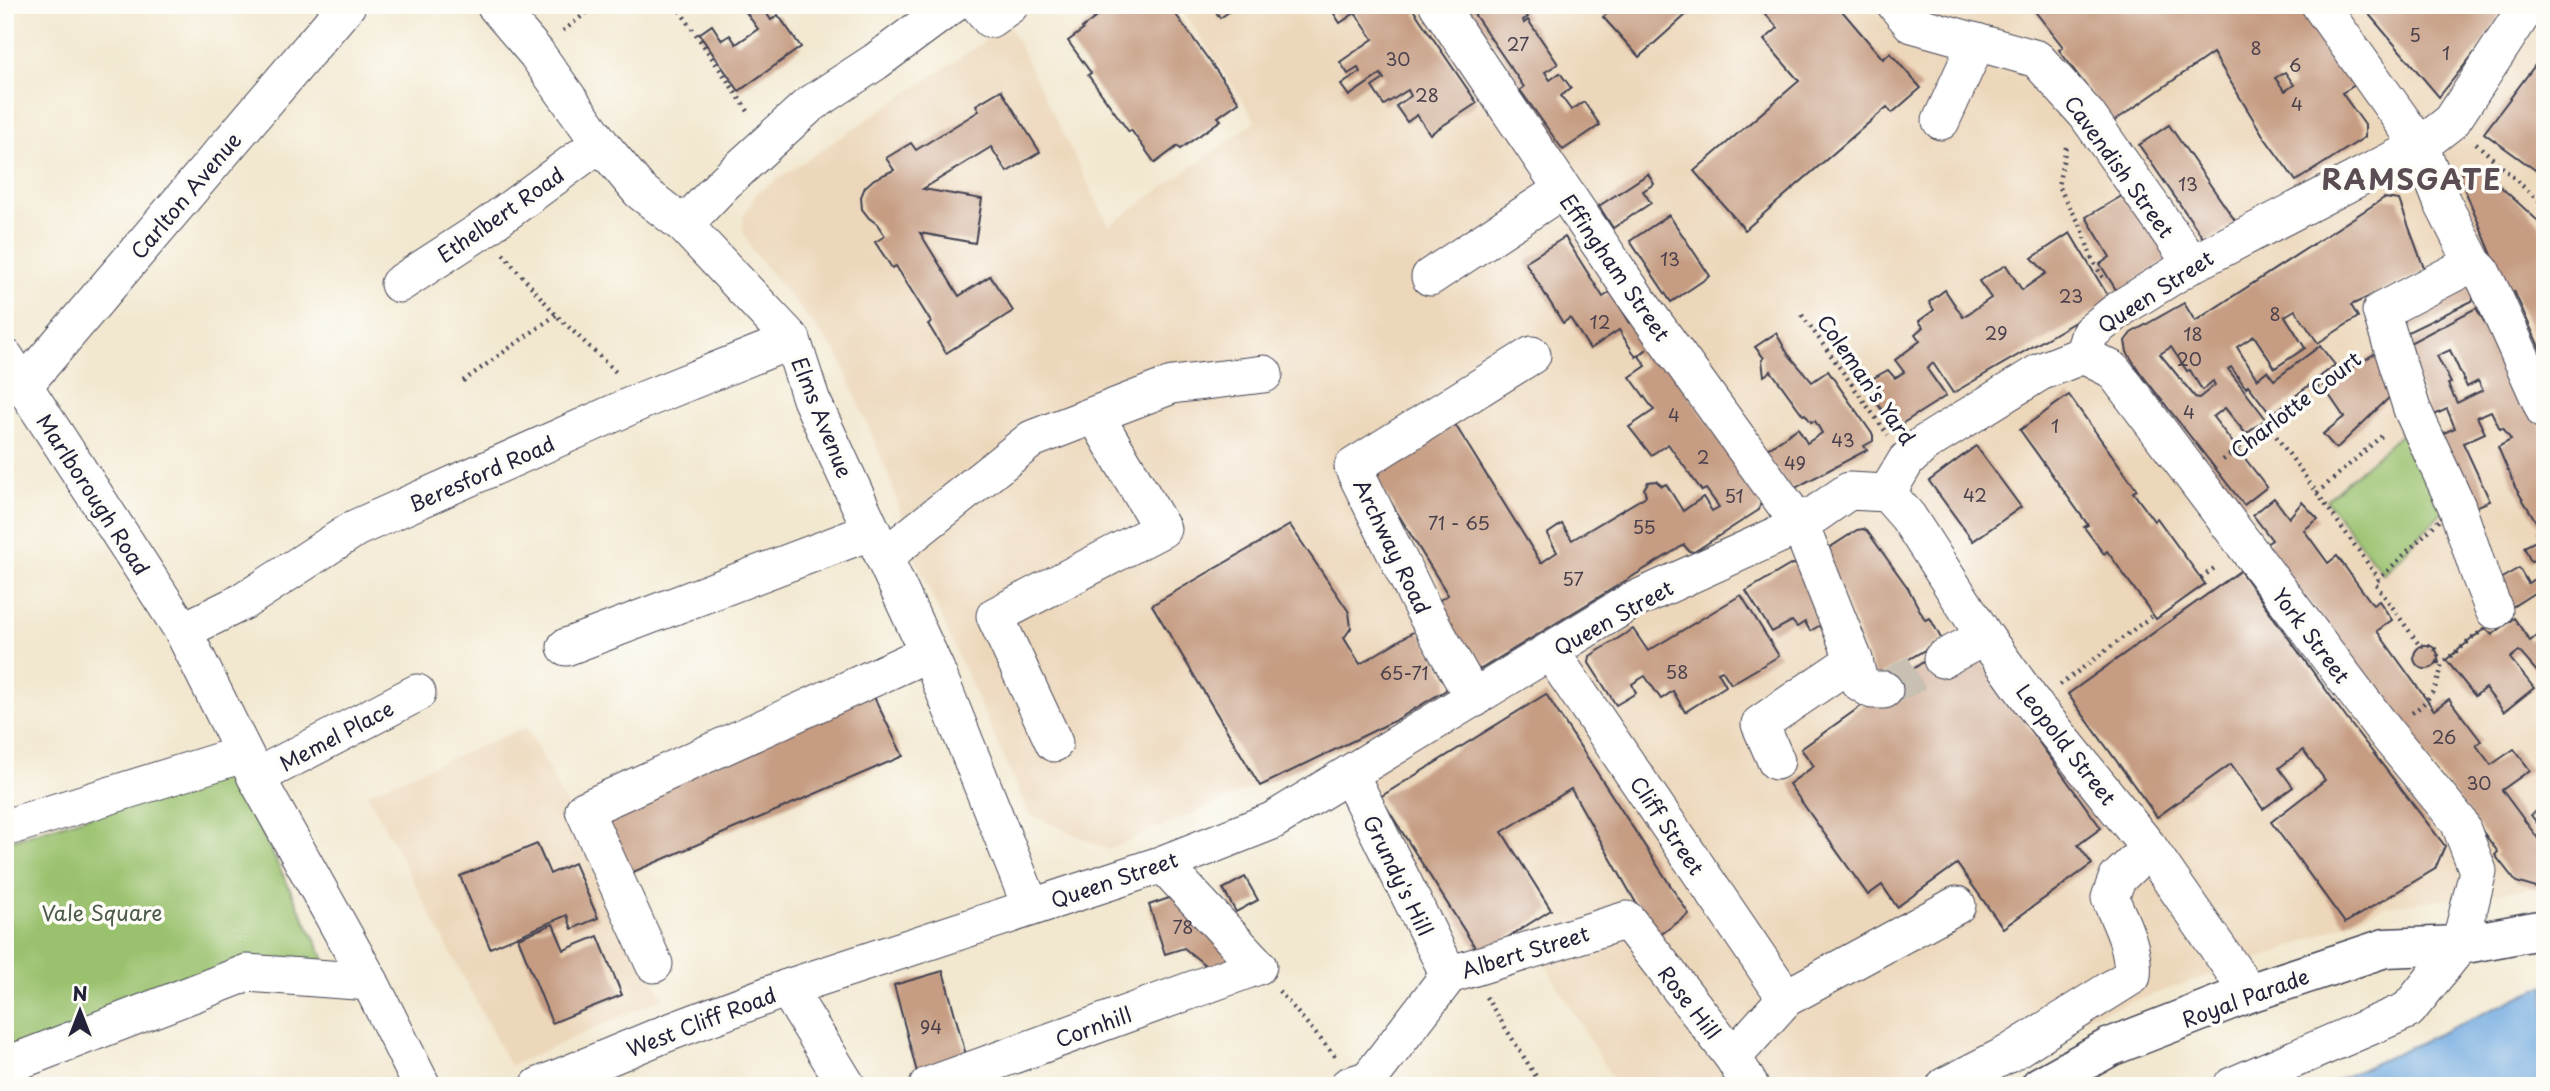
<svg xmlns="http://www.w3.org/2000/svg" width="2550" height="1091" viewBox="0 0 2550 1091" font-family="'Playpen Sans',sans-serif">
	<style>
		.built { fill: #ecd7ba }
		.green { fill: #9ac16d; stroke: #5e7254; stroke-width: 2 }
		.water { fill: #6fa9df; stroke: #48668d; stroke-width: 2 }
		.building { fill: #c69d83; fill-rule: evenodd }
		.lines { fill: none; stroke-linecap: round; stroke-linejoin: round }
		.minor-tunnel { stroke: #c8c0b2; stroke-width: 37; stroke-dasharray: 37 18; stroke-linecap: butt }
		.minor-casing { stroke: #414051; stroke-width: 39 }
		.major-casing { stroke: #414051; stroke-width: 41 }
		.path { stroke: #414051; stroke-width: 4.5; stroke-dasharray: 2 5; stroke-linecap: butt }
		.minor { stroke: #fff; stroke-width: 37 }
		.major { stroke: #fff; stroke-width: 38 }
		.labels { text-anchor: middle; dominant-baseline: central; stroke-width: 7; stroke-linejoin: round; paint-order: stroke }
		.number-label { font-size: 18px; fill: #4b414d }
		.street-label { font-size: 21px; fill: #22223b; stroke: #fdfcf7 }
		.park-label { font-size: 21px; fill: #4c5a4c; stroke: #fdfcf7 }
		.district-label { font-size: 28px; font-weight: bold; letter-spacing: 2px; fill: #5b4d54; stroke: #fdfcf7 }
	</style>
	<rect width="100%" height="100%" fill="#fdfcf7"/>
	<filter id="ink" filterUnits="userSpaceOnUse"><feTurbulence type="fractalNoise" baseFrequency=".0143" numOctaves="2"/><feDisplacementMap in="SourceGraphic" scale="14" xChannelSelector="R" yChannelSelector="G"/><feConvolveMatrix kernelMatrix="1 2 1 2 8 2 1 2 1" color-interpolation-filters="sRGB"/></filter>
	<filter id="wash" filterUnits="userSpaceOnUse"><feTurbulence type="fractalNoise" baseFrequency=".00686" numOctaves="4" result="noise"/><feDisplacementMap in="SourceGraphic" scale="28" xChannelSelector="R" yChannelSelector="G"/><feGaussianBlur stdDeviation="1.57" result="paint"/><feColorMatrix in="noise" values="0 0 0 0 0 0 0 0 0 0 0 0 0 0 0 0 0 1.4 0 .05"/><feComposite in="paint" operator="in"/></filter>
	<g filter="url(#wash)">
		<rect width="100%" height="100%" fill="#f2e8d0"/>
		<g class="built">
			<polygon points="1179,5 2545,5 2545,884 2536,888 2386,906 2286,949 2066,1024 1988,1086 1617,1086 1528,936 1452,948 1341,749 1108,850 1028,813 915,558 890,479 837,352 752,251 743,231 744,215 757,193 1009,25 1109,226 1256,121"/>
			<polygon points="527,727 663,998 510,1066 367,793"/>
		</g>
		<g class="green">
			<polygon points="2411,425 2450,503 2384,574 2326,500"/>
			<polygon points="232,772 328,966 5,1050 5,842"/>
		</g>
		<polygon class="water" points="2545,985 2545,1086 2325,1086"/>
		<g id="blocks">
			<g class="building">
				<polygon points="747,5 761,5 771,20 778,15 801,47 739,91 699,34 712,25 722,40 730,35 736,44 758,29 743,8"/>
				<polygon points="1112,5 1169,5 1239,102 1218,117 1221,120 1180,149 1178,146 1155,163 1131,130 1129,132 1088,75 1091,73 1068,41 1083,30 1082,28"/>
				<polygon points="1212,5 1239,5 1220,18"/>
				<polygon points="1343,5 1410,5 1477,103 1430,134 1417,115 1407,122 1396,106 1411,96 1408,90 1384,105 1372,87 1384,79 1381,74 1349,96 1341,85 1360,72 1358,68 1348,74 1340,62 1373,39 1355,13 1340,23 1333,12"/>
				<polygon points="1468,5 1520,5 1528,17 1523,20 1524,23 1528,20 1558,64 1545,72 1550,80 1560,73 1571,88 1561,96 1571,110 1584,102 1600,125 1563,150 1520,90 1524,87"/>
				<polygon points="1610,5 1697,5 1639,57 1603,17 1613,9"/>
				<polygon points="1757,5 1837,5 1883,59 1890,53 1921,88 1892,113 1887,107 1745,230 1694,171 1799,81 1764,40 1778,28"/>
				<path d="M2030,5h270l55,80 -13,8 23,32v12l-69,44 -32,-44 -51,-84 -100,69 -54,-72 4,-3zM2285,72l9,13 -9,6 -10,-13z"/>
				<polygon points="2361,5 2506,5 2482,43 2439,97"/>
				<polygon points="2545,52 2545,177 2484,133"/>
				<polygon points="1001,90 1040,152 1007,172 991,147 923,189 982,199 975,243 920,233 959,296 990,276 1013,311 946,353 928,324 931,322 896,266 892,268 875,242 885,236 877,224 869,218 862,209 861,197 865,187 874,179 894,170 886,158 911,143 916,150 979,111 976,105"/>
				<polygon points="2169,125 2236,222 2206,242 2139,145"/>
				<polygon points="2478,166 2537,220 2545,236 2545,360 2514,291 2508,294 2460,178 2463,172"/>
				<polygon points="1648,174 1654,184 1643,191 1651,203 1613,228 1599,206"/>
				<polygon points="2132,190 2179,250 2118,293 2100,264 2110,257 2086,217"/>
				<path d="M2384,198l15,2 26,71 -74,34 7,12 -40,26 -23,-33 -10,6 20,32 -30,20 -21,-32 -17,11 20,32 10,-8 7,9 46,-34 15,19 -64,50 -23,-30 -2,3 -15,-21 -3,2 38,50 -20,15 -21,-26 -12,9 54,70 -23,18 -105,-134 -12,-19 -2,-11 6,-8 53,-30 11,18zM2171,347l16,24 3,-1 12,20 11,-9 2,4 -16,13 -4,-1 -35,-43z"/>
				<polygon points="1669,215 1710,276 1671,302 1630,241"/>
				<polygon points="2070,233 2111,301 1953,393 1933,363 1927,369 1946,396 1895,428 1868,391 1874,387 1870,380 1888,370 1895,378 1904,372 1895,360 1920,341 1915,334 1923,327 1919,321 1934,310 1929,302 1945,290 1963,317 1991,298 1979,281 2006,265 2022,290 2046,273 2032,258"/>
				<polygon points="1565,237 1603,297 1611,292 1630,323 1637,319 1761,501 1759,510 1694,552 1689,551 1684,545 1481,669 1473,668 1433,604 1448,595 1377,480 1381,465 1453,421 1541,563 1557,552 1547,534 1562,524 1572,540 1646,496 1644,489 1648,482 1656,481 1662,486 1666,484 1683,511 1703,497 1712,511 1719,507 1706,489 1702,491 1668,444 1651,455 1629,427 1654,410 1630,377 1646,366 1639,356 1647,349 1636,357 1619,330 1590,349 1570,318 1563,323 1525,262"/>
				<polygon points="2469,281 2475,295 2472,301 2404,334 2395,318"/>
				<path d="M2476,308l25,41 2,-1 42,87v151l-36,23 -16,-26 26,-15 9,15 17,-11 -9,-14 -5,4 -7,-15 16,-8 -4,-9 4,-2 -25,-41 -17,-40 13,-7 -8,-12 -3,1 -9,-18 -14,6 8,16 -22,10 27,58 -19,8 -34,-73 18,-8 -8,-19 -17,8 -24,-72zM2450,350l17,37 11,-6 5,9 -26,13 -9,-19 3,-1 -14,-27z"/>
				<polygon points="1776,333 1788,354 1812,382 1828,371 1873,435 1873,441 1864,446 1867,450 1797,487 1788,487 1764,451 1798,428 1807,443 1822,433 1815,421 1811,422 1805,414 1803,415 1771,371 1764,376 1762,360 1764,358 1755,347"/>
				<polygon points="2376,353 2396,391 2336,449 2323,434 2344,417 2323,386"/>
				<polygon points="2069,395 2137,490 2133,492 2154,521 2157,518 2205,584 2156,619 2107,551 2104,554 2084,527 2088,525 2020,430"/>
				<polygon points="1976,446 2021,507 1973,541 1929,481"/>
				<polygon points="2274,498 2289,518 2302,502 2318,519 2304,530 2328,563 2337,556 2373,605 2379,601 2392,620 2377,631 2434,710 2449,699 2481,741 2476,745 2491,765 2514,749 2530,770 2502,790 2542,844 2545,842 2545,884 2536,888 2516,882 2495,855 2498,852 2266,544 2272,540 2253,515"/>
				<polygon points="1290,525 1349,612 1351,628 1344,638 1360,664 1418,629 1448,679 1446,690 1396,720 1260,786 1152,605"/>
				<polygon points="1863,529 1867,531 1908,588 1925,620 1930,618 1942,640 1876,678 1826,550 1857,530"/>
				<polygon points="1792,564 1805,566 1826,622 1810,631 1805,622 1797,627 1792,621 1772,632 1746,591"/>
				<polygon points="2240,571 2347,719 2445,846 2435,869 2345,923 2271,822 2325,780 2303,750 2279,768 2293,787 2263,809 2231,764 2157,817 2068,694"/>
				<polygon points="1741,595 1779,656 1731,684 1722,670 1718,672 1726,686 1685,712 1673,691 1661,699 1645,676 1632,684 1636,693 1616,705 1589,663 1590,656 1633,629 1648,651"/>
				<polygon points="2514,618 2530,641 2545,629 2545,681 2519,651 2510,658 2534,688 2504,712 2485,688 2475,696 2446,660 2485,628 2492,635"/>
				<circle cx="2426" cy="657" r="12"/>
				<polygon points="1937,652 1974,652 2101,828 2078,845 2092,864 2003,928 1957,864 1897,907 1882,885 1868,895 1789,784 1814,766 1801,749"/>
				<polygon points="872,693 903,756 624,876 598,814"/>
				<polygon points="1546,694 1689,914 1656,938 1571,789 1502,832 1551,910 1480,955 1380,797"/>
				<polygon points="2545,805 2545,834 2531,815"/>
				<polygon points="537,844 550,874 574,863 598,918 572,929 567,915 490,948 460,876"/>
				<polygon points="1245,877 1258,900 1236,912 1223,889"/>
				<polygon points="1181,894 1243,964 1215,973 1184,948 1165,954 1149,905"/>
				<polygon points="553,924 564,950 598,936 622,995 552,1023 518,938"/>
				<polygon points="943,971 969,1066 919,1080 894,985"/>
			</g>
		</g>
	</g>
	<g filter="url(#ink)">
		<use href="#blocks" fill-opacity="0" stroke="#414051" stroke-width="2"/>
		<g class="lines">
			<polyline class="minor-tunnel" points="1884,690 1942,659"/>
			<defs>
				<g id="minor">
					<polyline points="495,5 536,53 600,143 640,191 684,225 792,340 811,399 936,670 1031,907"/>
					<polyline points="979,5 990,19 1010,5"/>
					<polyline points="1438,5 1637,299 1800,525 1854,660 1859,682 1872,690 1884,690"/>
					<polyline points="1896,5 1912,24 2037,59 2087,115 2192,264"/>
					<polyline points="2320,5 2420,146 2442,202 2473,263 2481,271 2493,295 2545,411"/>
					<polyline points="1941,121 1977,42"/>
					<polyline points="684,225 725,182 808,106 875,62 952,5"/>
					<polyline points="2473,263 2381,311 2412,409 2457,507 2481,578 2494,610"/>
					<polyline points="1430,277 1562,190"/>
					<polyline points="399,284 482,230 600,143"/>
					<polyline points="2083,355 2113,370 2387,734 2459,822 2478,871 2460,945 2408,1010 2232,1086"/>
					<polyline points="2083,355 2090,333 2121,308 2192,264 2420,146 2452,121 2528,5"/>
					<polyline points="5,357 183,631 256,777 370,982 422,1086"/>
					<polyline points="24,385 347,5"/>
					<polyline points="1887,493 1908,517 1985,637 2034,705 2149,848 2249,993"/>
					<polyline points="1887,493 1906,461 1924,444 2040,372 2083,355"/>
					<polyline points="884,557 1032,439 1172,385 1264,374"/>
					<polyline points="183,631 244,601 356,528 646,399 792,340"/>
					<polyline points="566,647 872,531"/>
					<polyline points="1550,651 1786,998"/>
					<polyline points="1942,659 1985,637"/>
					<polyline points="1474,699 1423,609 1353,467 1532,355"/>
					<polyline points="1054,743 995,616 1162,529 1095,415"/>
					<polyline points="1776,761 1760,724 1854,660"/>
					<polyline points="1350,775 1449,975"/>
					<polyline points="256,777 417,693"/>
					<polyline points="5,828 243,754"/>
					<polyline points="654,964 584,810 928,653"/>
					<polyline points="787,988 847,1086"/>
					<polyline points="1733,1057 1786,998 1957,905"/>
					<polyline points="5,1066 247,973 370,982"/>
					<polyline points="539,1086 662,1035 787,988 1163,864 1272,821 1630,602 1800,525 1849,491 1887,493"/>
					<polyline points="928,1086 1258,966 1163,864"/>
					<polyline points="1348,1086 1369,1079 1449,975 1627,920 1733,1057 1750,1086"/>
					<path d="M1945,1086l63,-32 124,-78c3,-27 -11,-53 -22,-78l7,-19 32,-31"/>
				</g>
				<polyline id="major" points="2040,1086 2110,1047 2249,993 2385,948 2460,945 2545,929"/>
			</defs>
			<use href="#minor" class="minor-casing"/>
			<use href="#major" class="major-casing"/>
			<g class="path">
				<polyline points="676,5 750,114"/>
				<polyline points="563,31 596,5"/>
				<polyline points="2476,143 2542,204 2545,202"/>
				<polyline points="2066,147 2058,186 2082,228 2091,257 2104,280"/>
				<polyline points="503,254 556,315 618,374"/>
				<polyline points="1802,315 1888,435"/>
				<polyline points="463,381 556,315"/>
				<polyline points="2268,425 2379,579"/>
				<polyline points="2223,460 2360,354"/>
				<polyline points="2317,493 2385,433"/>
				<path d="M2452,508l15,57 16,42 2,21 -39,32 -8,2c1,-13 -6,-19 -18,-16l-45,-63z"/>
				<polyline points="2201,578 2217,566"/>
				<polyline points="2060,685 2153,615"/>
				<path d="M2412,713c20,-14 27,-28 30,-52"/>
				<polyline points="1279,991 1335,1056"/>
				<polyline points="1486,997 1542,1086"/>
			</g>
			<use href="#minor" class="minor"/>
			<use href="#major" class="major"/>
		</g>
	</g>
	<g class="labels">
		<g class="number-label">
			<text x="2415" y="34">5</text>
			<text x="1518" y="43">27</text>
			<text x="2256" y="47">8</text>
			<text x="2446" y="52">1</text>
			<text x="1398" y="58">30</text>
			<text x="2295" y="64">6</text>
			<text x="1427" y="94">28</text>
			<text x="2297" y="103">4</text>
			<text x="2188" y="183">13</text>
			<text x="1670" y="258">13</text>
			<text x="2071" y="295">23</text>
			<text x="2275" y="313">8</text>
			<text x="1600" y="321">12</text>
			<text x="1996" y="332">29</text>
			<text x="2193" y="333">18</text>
			<text x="2189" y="358">20</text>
			<text x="2189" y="411">4</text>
			<text x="1674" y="414">4</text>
			<text x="2055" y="425">1</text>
			<text x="1843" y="439">43</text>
			<text x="1703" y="456">2</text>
			<text x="1795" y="462">49</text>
			<text x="1975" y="494">42</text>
			<text x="1734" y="495">51</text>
			<text x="1459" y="522">71 - 65</text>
			<text x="1644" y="526">55</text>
			<text x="1573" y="578">57</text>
			<text x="1677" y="671">58</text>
			<text x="1404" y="672">65-71</text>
			<text x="2444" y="736">26</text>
			<text x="2479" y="782">30</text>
			<text x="1183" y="926">78</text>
			<text x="931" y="1026">94</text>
		</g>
		<g class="street-label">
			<text transform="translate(2120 166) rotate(54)">Cavendish Street</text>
			<text transform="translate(185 195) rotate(-50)">Carlton Avenue</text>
			<text transform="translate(500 214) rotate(-35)">Ethelbert Road</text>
			<text transform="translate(1616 267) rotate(55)">Effingham Street</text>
			<text transform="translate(2155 291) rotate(-33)">Queen Street</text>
			<text transform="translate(1867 379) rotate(55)">Coleman's Yard</text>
			<text transform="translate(2295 404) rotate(-38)">Charlotte Court</text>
			<text transform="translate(823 417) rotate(68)">Elms Avenue</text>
			<text transform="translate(481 473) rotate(-24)">Beresford Road</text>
			<text transform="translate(94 494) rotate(57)">Marlborough Road</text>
			<text transform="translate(1393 546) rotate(64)">Archway Road</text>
			<text transform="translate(1613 617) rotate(-29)">Queen Street</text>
			<text transform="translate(2312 635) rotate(53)">York Street</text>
			<text transform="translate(336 735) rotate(-28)">Memel Place</text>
			<text transform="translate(2067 744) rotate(52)">Leopold Street</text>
			<text transform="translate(1668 825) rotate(56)">Cliff Street</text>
			<text transform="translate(1399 875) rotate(64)">Grundy's Hill</text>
			<text transform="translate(1114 879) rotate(-19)">Queen Street</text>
			<text transform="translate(1525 951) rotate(-17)">Albert Street</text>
			<text transform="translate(2245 997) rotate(-20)">Royal Parade</text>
			<text transform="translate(1690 1002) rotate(52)">Rose Hill</text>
			<text transform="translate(701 1021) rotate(-21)">West Cliff Road</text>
			<text transform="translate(1093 1026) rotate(-20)">Cornhill</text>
		</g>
		<g class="park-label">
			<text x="102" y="912">Vale Square</text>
		</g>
		<g class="district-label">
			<text x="2412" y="178">RAMSGATE</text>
		</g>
	</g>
	<rect width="2550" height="1091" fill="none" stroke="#fdfcf7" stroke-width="28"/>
	<g transform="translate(80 1011)" stroke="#fdfcf7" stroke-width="5" paint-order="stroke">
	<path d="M0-5L12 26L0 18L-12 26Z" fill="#22223b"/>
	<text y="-10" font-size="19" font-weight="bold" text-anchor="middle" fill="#22223b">N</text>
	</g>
</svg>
